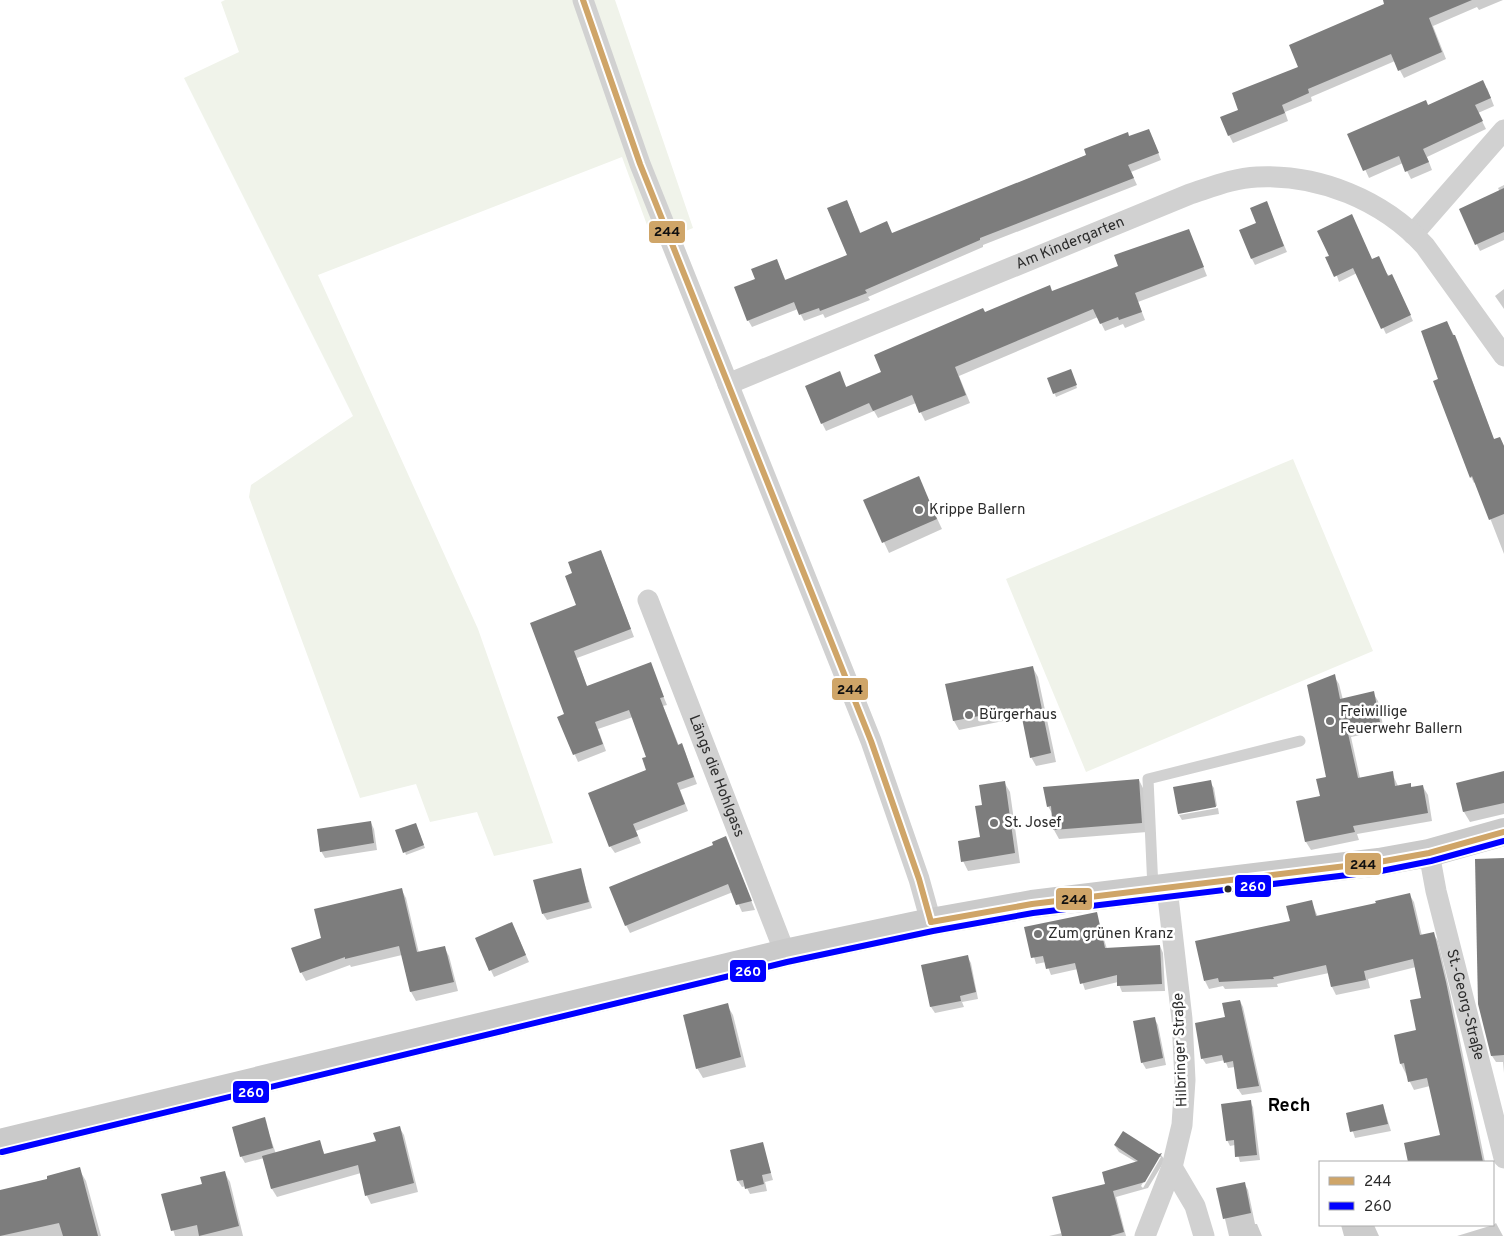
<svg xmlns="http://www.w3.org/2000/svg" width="1504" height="1236" viewBox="0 0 1504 1236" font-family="Overpass,sans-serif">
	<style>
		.green { fill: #f0f3ea }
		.shadow { fill: #0003; fill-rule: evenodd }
		.building { fill: #7d7d7d }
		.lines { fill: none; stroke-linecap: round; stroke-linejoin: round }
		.service { stroke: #d1d1d1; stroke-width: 11 }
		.minor { stroke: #d1d1d1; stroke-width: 21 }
		.secondary { stroke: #cacaca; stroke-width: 28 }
		.bus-1-casing { stroke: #fff; stroke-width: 10 }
		.bus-2-casing { stroke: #fff; stroke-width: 10 }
		.bus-1 { stroke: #cfa568; stroke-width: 6 }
		.bus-2 { stroke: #00f; stroke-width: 6 }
		.poi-dot { fill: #767676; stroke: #fff; stroke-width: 2 }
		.bus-dot { fill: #2c2c2c; stroke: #fff; stroke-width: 2 }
		.labels { text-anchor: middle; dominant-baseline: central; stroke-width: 5; stroke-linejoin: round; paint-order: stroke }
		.street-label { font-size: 15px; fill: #2c2c2c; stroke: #fff }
		.poi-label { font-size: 15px; fill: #2c2c2c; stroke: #fff; text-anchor: start }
		.quarter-label { font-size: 18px; font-weight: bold; fill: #000; stroke: #fff }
		.line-badge { stroke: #fff; stroke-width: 2 }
		.badge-label { font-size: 14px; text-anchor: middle; font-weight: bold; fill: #fff }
		.pale-badge-label { font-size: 14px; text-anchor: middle; font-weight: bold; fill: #111 }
	</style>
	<rect width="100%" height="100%" fill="#fff"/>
	<g class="green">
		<polygon points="225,0 615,0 693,228 654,244 622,157 318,275 478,629 553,843 494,856 477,812 430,822 416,784 360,798 249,497 251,485 353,416 184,78 239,52 221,2"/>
		<polygon points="1293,459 1373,651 1086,772 1006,579"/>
	</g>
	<g class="shadow">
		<polygon points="1384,0 1503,0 1479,10 1477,7 1433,26 1446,59 1404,78 1395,61 1311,97 1312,101 1285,112 1288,121 1233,143 1229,135 1240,111 1386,5"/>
		<polygon points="1487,88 1494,106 1478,113 1486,129 1427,157 1432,170 1411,179 1403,163 1369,178 1349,134"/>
		<polygon points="1152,137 1161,160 1131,172 1137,185 983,245 983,247 868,297 870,300 825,318 823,314 804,321 798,309 752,327 748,320 756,280 777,261 786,281 848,256 850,208 861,234 892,234 1129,138"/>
		<polygon points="1504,185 1504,240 1480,251 1460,210 1500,192 1498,188"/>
		<polygon points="1266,203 1287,252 1255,265 1252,259 1258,224"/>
		<polygon points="1189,231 1207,276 1138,302 1145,320 1125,328 1123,324 1105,331 1098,317 959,376 970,403 925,421 916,403 878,418 874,411 826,431 822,423 839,373 847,388 883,373 985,313 1052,293 1120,267"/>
		<polygon points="1330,256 1372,260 1395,281 1413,321 1386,334 1357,273 1339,282"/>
		<polygon points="1504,289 1504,309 1495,296"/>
		<polygon points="1447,323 1458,342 1494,440 1500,438 1504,446 1504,554 1476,482 1474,483 1471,477 1440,380"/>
		<polygon points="1072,373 1077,388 1056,397 1049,379"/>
		<polygon points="918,478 942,529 889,553 865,501"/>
		<polygon points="601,551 634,637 577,658 587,687 650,664 667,705 663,706 679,746 685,752 697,784 680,790 688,811 636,831 641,843 615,853 610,846 648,771 647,758 633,717 598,729 606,751 578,762 559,718 566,715 577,606 573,574"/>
		<polygon points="1033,668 1038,677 1056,762 1036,766 1031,757 1023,717 959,730 954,721 947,685"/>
		<polygon points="1334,676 1339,684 1343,700 1373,693 1378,701 1384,730 1351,737 1360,778 1392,773 1398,786 1410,784 1412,788 1423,787 1428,795 1432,821 1357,834 1359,840 1311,850 1306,842 1298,802 1321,797 1327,778"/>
		<polygon points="1504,773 1504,814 1470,822 1464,812 1458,783"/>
		<polygon points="1139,780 1144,790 1147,832 1059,839 1054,830 1053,815 1048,806"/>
		<polygon points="1004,782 1010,792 1020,863 968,871 963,861 981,838 984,806"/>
		<polygon points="1210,782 1214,788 1217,806 1179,813 1179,815 1174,788"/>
		<polygon points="1218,808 1219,814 1182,820 1179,815"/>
		<polygon points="371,823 374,829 377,850 325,858 321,851"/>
		<polygon points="417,827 425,848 406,855 405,852"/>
		<polygon points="726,838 755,910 742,912 733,892 630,933 626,925 714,845"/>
		<polygon points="1504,859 1504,1073 1503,1062 1496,1062 1492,1056"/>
		<polygon points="580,870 592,908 547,920 543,914"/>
		<polygon points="401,889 406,898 419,953 444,947 449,956 458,991 416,1001 411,992 402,955 351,967 350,965 306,981 301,972 323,938"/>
		<polygon points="1409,894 1414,902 1422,936 1433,933 1438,941 1450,992 1485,1162 1409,1162 1405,1144 1441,1136 1430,1086 1414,1090 1401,1064 1396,1036 1418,1031 1422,999 1416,967 1368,979 1370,988 1336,995 1332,987 1329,973 1277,984 1278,987 1225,989 1223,986 1209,989 1205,981 1291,922 1311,901 1318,917 1377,904"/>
		<polygon points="1096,913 1107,949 1160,946 1163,953 1165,991 1122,992 1118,982 1085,990 1078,969 1051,975 1046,962 1036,964 1026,928"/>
		<polygon points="515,930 529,962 494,977 476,938"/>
		<polygon points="967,956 971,963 978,999 962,1002 964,1007 935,1013 931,1007 922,966"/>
		<polygon points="1240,1001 1243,1007 1262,1092 1242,1095 1238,1089 1235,1067 1228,1068 1225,1060 1206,1064 1202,1058 1226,1018"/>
		<polygon points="727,1005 733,1015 746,1067 703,1078 697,1068"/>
		<polygon points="1154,1018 1158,1025 1166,1065 1146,1069 1142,1062"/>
		<polygon points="1250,1102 1253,1107 1260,1160 1240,1162 1235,1145 1230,1146 1227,1140"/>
		<polygon points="1383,1105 1391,1131 1355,1138 1347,1113"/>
		<polygon points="264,1119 276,1154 319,1142 325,1155 377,1142 399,1127 404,1135 418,1192 371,1204 367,1196 361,1173 277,1197 272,1189 264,1158 245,1163 241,1156"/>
		<polygon points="762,1143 773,1180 765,1182 767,1191 750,1194 746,1186 742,1187 738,1181 731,1150"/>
		<path d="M1115,1146l46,9 4,5 -17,28 -32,9 10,39h-77l13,-3 45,-48 29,-23 -17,-10zM1158,1157h3l-18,31 -2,-2z"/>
		<polygon points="79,1169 86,1181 101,1236 0,1236 0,1191 49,1179"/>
		<polygon points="224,1172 230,1182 243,1236 175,1236 163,1195 203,1185"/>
		<polygon points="1244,1183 1248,1190 1255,1224 1257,1224 1262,1236 1229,1236 1218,1189"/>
		<polygon points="1496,1223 1503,1236 1457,1236 1493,1225"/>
		<polygon points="1341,1225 1374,1225 1379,1236 1344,1236"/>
	</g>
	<g class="building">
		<polygon points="1383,0 1472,0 1429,18 1442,52 1398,71 1391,54 1308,89 1309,93 1282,105 1285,113 1228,136 1220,117 1238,110 1232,93 1298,67 1289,45 1384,4"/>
		<polygon points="1483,80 1491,98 1475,105 1483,121 1423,149 1429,162 1405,172 1399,156 1363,171 1347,134 1426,100 1428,105"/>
		<polygon points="1149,129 1159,153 1128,165 1134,178 980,238 980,240 865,290 867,293 820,311 819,308 799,315 794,302 747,321 734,287 755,279 751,269 777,259 785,280 847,255 827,208 847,200 860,233 887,221 892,233 1086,155 1084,149 1128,132 1129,136"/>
		<polygon points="1504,188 1504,232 1475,245 1459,209"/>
		<polygon points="1267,201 1284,246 1251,259 1239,230 1256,223 1250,208"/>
		<polygon points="1352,214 1372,259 1379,256 1388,276 1392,274 1411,315 1381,329 1353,268 1334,277 1325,257 1329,256 1317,231"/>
		<polygon points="1189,229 1204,267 1135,293 1142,312 1119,320 1118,317 1100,324 1093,309 955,367 966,395 919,413 912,395 873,411 869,403 821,424 805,386 840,371 846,387 881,372 874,355 983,308 985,312 1050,285 1052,291 1118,266 1114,255"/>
		<polygon points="1447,321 1453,335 1455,335 1494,439 1500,437 1504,446 1504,514 1489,520 1472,476 1470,478 1433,381 1438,379 1421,331"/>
		<polygon points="1071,369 1077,385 1053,394 1047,378"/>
		<polygon points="919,476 937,519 882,543 863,500"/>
		<polygon points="601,550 631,629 574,651 587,686 651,662 664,697 660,698 678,745 682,743 694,777 677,783 685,804 633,824 638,836 609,847 588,793 646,770 642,758 646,757 629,710 595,722 603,744 573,755 557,717 564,714 530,623 576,605 565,576 572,573 568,562"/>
		<polygon points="1033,666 1051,753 1030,758 1020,708 953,721 945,684"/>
		<polygon points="1335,674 1340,699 1374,691 1380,722 1347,729 1358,778 1393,771 1395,786 1411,783 1411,787 1423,785 1428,813 1353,826 1355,832 1305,842 1296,801 1320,796 1316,779 1326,777 1307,685"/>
		<polygon points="1504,771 1504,803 1463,812 1456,783"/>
		<polygon points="1139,779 1142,823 1053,830 1051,806 1047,807 1043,787"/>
		<polygon points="1211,780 1216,807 1178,814 1173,787"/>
		<polygon points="1005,781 1015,853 961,862 958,841 980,837 975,806 982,805 979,785"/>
		<polygon points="371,821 374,843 320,852 317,829"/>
		<polygon points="416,823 424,845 403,853 395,830"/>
		<polygon points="726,836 752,901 736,905 728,884 625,926 609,887 713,845 712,842"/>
		<polygon points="1504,858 1504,1055 1491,1056 1478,1004 1475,859"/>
		<polygon points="581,868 589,902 542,914 533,880"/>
		<polygon points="402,888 417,952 445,946 454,982 410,992 399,946 345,959 345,957 300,973 291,948 321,938 314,909"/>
		<polygon points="1410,893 1420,935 1434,932 1446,982 1483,1162 1408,1162 1404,1143 1440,1135 1427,1078 1408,1082 1404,1063 1400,1064 1394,1035 1416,1030 1410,1000 1421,998 1413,959 1364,971 1366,980 1331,987 1326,965 1273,977 1274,979 1219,982 1218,978 1204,981 1195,941 1290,921 1286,906 1312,900 1316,916 1376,903 1375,901"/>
		<polygon points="1097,912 1105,948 1160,945 1162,984 1117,986 1117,975 1080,984 1075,963 1046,969 1043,956 1031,958 1024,927"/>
		<polygon points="512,922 526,955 489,971 475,938"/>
		<polygon points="968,955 976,992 960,996 961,1001 930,1007 921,965"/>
		<polygon points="1240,1000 1259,1086 1237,1089 1233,1061 1224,1063 1222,1055 1201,1059 1195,1023 1225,1017 1222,1003"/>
		<polygon points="728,1003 741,1057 696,1069 683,1015"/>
		<polygon points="1155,1017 1163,1058 1141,1063 1133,1021"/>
		<polygon points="1251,1100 1257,1155 1235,1157 1234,1140 1226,1141 1221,1104"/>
		<polygon points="1383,1104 1388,1124 1350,1132 1346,1113"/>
		<polygon points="265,1117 273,1148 240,1157 232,1127"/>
		<polygon points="400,1126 414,1183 365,1196 358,1165 271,1189 262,1156 320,1140 324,1154 376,1141 373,1133"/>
		<polygon points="1123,1131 1159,1154 1162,1153 1145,1182 1113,1191 1124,1232 1110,1236 1062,1236 1052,1197 1105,1184 1102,1172 1138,1161 1114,1145"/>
		<polygon points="763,1142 771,1173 762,1175 764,1184 745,1189 743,1180 737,1181 730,1150"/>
		<polygon points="80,1167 98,1236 63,1236 59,1223 0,1236 0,1190 47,1179 47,1176"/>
		<polygon points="225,1171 239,1226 199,1236 197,1225 171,1231 161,1194 202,1184 200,1177"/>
		<polygon points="1245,1182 1251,1213 1223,1219 1216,1188"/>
	</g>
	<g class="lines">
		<polyline class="service" points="1153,889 1148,779 1300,741"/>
		<g class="minor">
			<polyline points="583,0 640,164 871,741 919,879 931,922"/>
			<polyline points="1413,234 1504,130"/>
			<path id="s1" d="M728,384l462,-190c22,-7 44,-16 67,-17 62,-3 126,23 168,69l79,110"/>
			<path id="s2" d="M648,600l137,353"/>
			<path id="s3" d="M1429,853l7,38 68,267"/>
			<polyline points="1172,1167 1195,1206 1204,1236"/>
			<polyline points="1145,1236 1172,1167 1182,1125 1185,1080 1182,1019 1167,888"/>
		</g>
		<polyline class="secondary" points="0,1143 785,953 931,922 1032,904 1379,862 1429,853 1504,832"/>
		<defs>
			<g id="bus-1">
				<polyline points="583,0 640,164 871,741 919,879 931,922"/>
				<polyline points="931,922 1032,904 1379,862 1429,853 1504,832"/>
			</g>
			<polyline id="bus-2" points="2,1152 787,962 933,931 1033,913 1381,871 1431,861 1504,841"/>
		</defs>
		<use href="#bus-1" class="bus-1-casing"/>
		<use href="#bus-2" class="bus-2-casing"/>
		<use href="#bus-1" class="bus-1"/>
		<use href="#bus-2" class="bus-2"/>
	</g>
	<g class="poi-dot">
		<circle cx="919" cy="510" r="5"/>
		<circle cx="969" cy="715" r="5"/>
		<circle cx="1330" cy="721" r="5"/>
		<circle cx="994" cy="823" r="5"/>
		<circle cx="1038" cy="934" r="5"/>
	</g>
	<circle class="bus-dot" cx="1228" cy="889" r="4.5"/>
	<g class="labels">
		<g class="street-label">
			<text stroke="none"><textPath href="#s1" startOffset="370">Am Kindergarten</textPath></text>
			<text stroke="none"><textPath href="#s2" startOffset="189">Längs die Hohlgass</textPath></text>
			<text stroke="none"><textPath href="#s3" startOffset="156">St.-Georg-Straße</textPath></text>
			<text transform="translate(1181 1050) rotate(-92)">Hilbringer Straße</text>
		</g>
		<g class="poi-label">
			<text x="929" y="510">Krippe Ballern</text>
			<text x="1340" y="712">Freiwillige<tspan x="1340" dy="17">Feuerwehr Ballern</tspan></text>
			<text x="979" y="715">Bürgerhaus</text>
			<text x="1004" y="823">St. Josef</text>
			<text x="1048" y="934">Zum grünen Kranz</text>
		</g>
		<g class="quarter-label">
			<text x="1289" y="1106">Rech</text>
		</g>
	</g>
	<g class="line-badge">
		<rect x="648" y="220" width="38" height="24" rx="5" fill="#cfa568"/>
		<rect x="831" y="677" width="38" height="24" rx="5" fill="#cfa568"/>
		<rect x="1344" y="852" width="38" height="24" rx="5" fill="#cfa568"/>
		<rect x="1234" y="874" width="38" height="24" rx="5" fill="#00f"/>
		<rect x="1055" y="887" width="38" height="24" rx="5" fill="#cfa568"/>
		<rect x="729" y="959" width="38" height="24" rx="5" fill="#00f"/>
		<rect x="232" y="1080" width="38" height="24" rx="5" fill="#00f"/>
	</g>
	<g class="badge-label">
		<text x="1253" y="891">260</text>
		<text x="748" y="976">260</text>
		<text x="251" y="1097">260</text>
	</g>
	<g class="pale-badge-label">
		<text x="667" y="236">244</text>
		<text x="850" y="694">244</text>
		<text x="1363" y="869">244</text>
		<text x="1074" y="904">244</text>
	</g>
	<rect x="1319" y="1161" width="175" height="65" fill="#ffffff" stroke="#ababab"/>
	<rect x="1329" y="1177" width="25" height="8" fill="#cfa568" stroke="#ababab"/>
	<text x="1364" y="1186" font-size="15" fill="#2c2c2c">244</text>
	<rect x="1329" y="1202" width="25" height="8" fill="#0000ff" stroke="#ababab"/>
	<text x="1364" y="1211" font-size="15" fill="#2c2c2c">260</text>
</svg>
